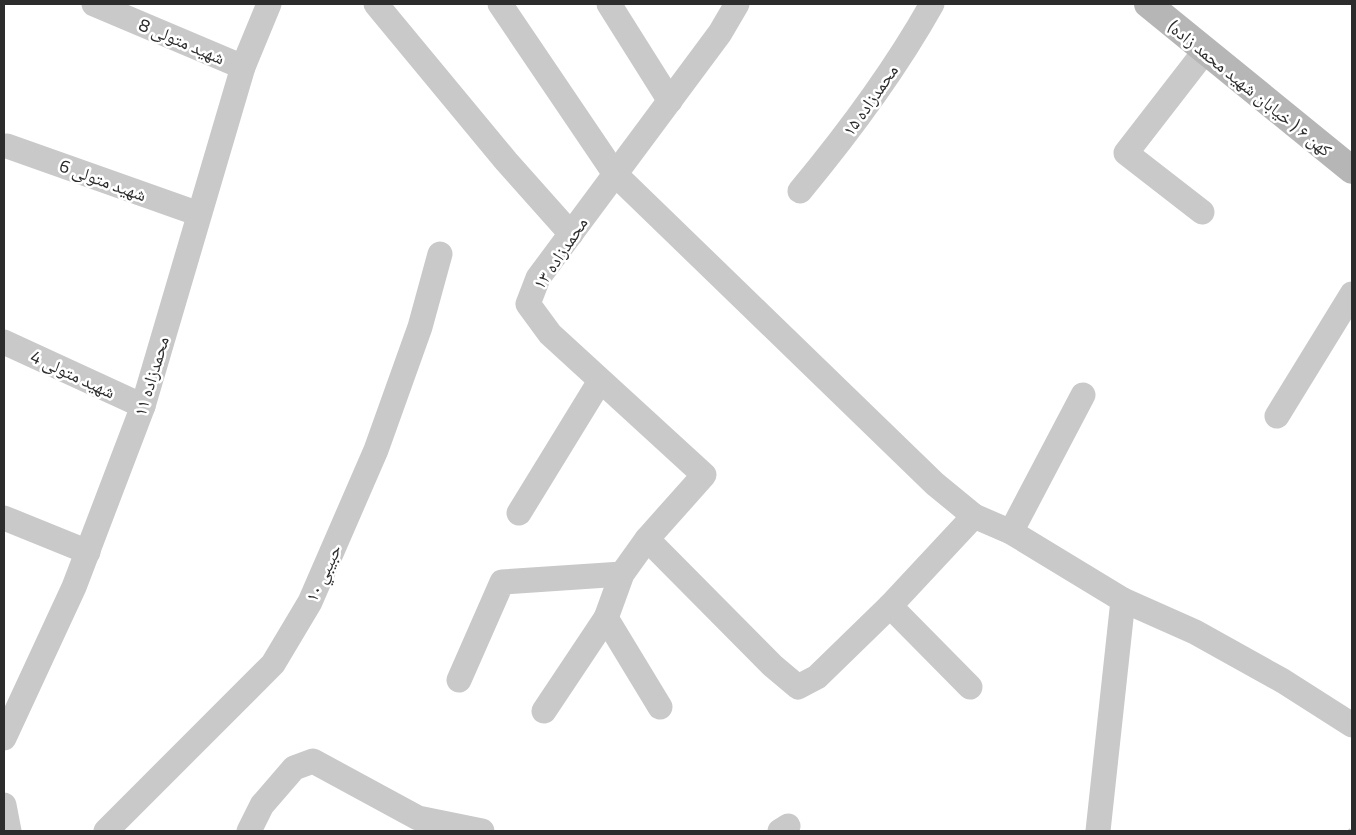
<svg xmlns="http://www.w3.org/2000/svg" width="1356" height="835" viewBox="0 0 1356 835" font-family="'Titillium Web','Noto Naskh Arabic',sans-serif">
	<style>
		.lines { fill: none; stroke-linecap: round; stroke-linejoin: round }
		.path { stroke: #c9c9c9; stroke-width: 3; stroke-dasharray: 2.5 2.5; stroke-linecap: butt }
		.street { stroke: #c9c9c9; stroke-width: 25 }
		.secondary { stroke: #b6b6b6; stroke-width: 28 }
		.labels { text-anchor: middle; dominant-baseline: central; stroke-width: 5; stroke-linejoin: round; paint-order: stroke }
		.street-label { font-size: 18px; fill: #2c2c2c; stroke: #fff }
	</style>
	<rect width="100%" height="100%" fill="#fff"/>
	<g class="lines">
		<polyline class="path" points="1349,831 1352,828"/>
		<g class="street">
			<polyline points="94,4 243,67"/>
			<polyline points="376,4 506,161 571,234"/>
			<polyline points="500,4 615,174 935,484 974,516 890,606 817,677 798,687 773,666 647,539"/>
			<polyline points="609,4 670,101"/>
			<polyline points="7,146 199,214"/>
			<path d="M800,191c49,-59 95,-121 132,-187"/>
			<polyline points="1202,212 1126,153 1205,51"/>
			<polyline points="4,342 143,406"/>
			<polyline points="1277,416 1352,294"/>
			<polyline points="519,513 600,381"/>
			<polyline points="974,516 1011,532 1123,600 1098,831"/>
			<polyline points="4,518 88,552"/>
			<polyline points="1011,532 1083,395"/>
			<polyline points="1123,600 1195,632 1283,681 1352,725"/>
			<polyline points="890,606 970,687"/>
			<polyline points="606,618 660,707"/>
			<polyline points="459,680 502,582 622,574"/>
			<polyline points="544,711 606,618 622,574 647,539 704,475 550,334 528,304 538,278 720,33 737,4"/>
			<polyline points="4,738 74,587 143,406 243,67 269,4"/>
			<polyline points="4,805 9,831"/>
			<polyline points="106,831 273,664 310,602 376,450 420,327 440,254"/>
			<polyline points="249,831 262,805 294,768 313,761 418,818 482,831"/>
			<polyline points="780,831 788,826"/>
		</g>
		<polyline class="secondary" points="1148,4 1352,170"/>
	</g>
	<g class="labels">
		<g class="street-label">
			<text transform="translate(182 41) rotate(23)">شهید متولی 8</text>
			<text transform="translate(1250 88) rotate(39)">کهن ۶ ( خیابان شهید محمد زاده)</text>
			<text transform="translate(870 100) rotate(-55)">محمدزاده ۱۵</text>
			<text transform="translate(103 180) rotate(20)">شهید متولی 6</text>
			<text transform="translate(560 253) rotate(-56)">محمدزاده ۱۳</text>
			<text transform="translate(73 374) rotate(25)">شهید متولی 4</text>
			<text transform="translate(151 376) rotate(-73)">محمدزاده ۱۱</text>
			<text transform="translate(323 573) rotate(-65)">حبيبي ١٠</text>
		</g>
	</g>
	<rect width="1356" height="835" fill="none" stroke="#2c2c2c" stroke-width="10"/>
</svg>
